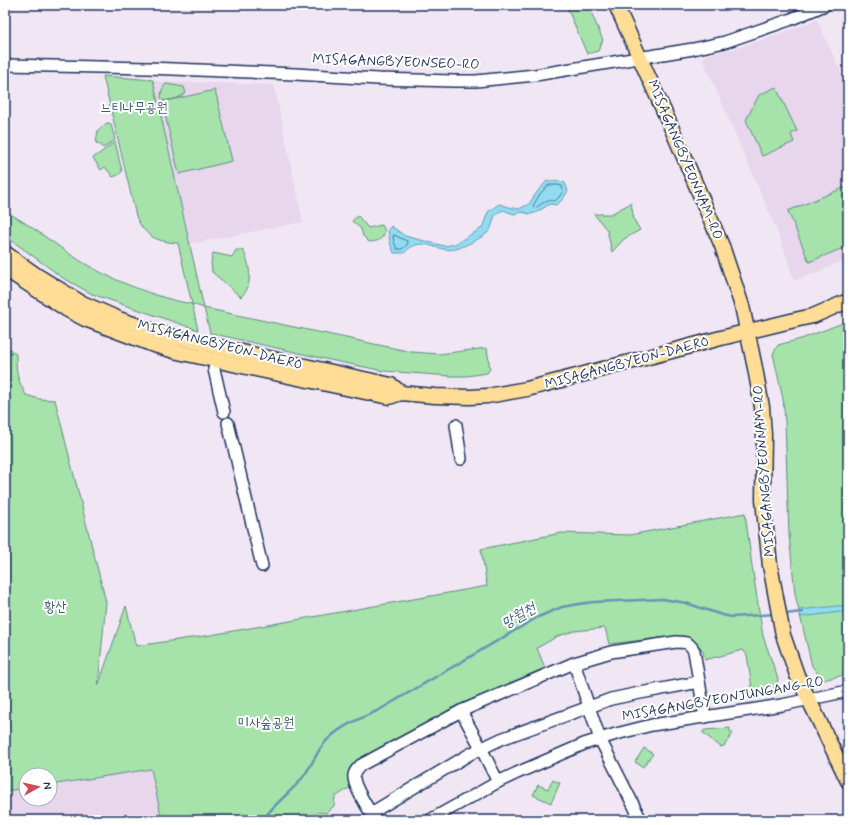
<svg xmlns="http://www.w3.org/2000/svg" width="853" height="825" viewBox="0 0 853 825" font-family="Mynerve,'Poor Story',sans-serif">
	<style>
		.built { fill: #e7d6ec }
		.green { fill: #a5e3aa; stroke: #608984 }
		.water { fill: #91dcf1; stroke: #6297b6 }
		.lines { fill: none; stroke-linecap: round; stroke-linejoin: round }
		.shore { stroke: #4a7499; stroke-width: 1 }
		.stream { stroke: #6297b6; stroke-width: 2.5 }
		.minor-casing { stroke: #1b2f5e; stroke-width: 14 }
		.major-casing { stroke: #1b2f5e; stroke-width: 17 }
		.minor { stroke: #fff; stroke-width: 11 }
		.major { stroke: #ffdd96; stroke-width: 14 }
		.labels { text-anchor: middle; dominant-baseline: central; stroke-width: 4; stroke-linejoin: round; paint-order: stroke }
		.street-label { font-size: 14px; fill: #1b2f5e; stroke: #fff }
		.park-label { font-size: 14px; fill: #3e5c71; stroke: #fff }
		.water-label { font-size: 15px; font-style: italic; fill: #385a83; stroke: #fff }
	</style>
	<rect width="100%" height="100%" fill="#f1e7f4"/>
	<filter id="ink" filterUnits="userSpaceOnUse"><feTurbulence type="fractalNoise" baseFrequency=".025" numOctaves="2"/><feDisplacementMap in="SourceGraphic" scale="8" xChannelSelector="R" yChannelSelector="G"/><feConvolveMatrix kernelMatrix="1 2 1 2 8 2 1 2 1" color-interpolation-filters="sRGB"/></filter>
	<g filter="url(#ink)">
		<g class="built">
			<polygon points="817,20 848,88 848,259 818,272 794,281 784,249 772,219 703,60 706,55 729,50 764,40"/>
			<polygon points="153,81 274,85 303,222 190,244"/>
			<polygon points="151,769 162,820 5,820 5,791 26,788 26,799 50,799 50,785"/>
		</g>
		<g class="green">
			<polygon points="566,5 588,5 603,40 598,51 587,54"/>
			<path d="M103,76l50,4 51,228 208,44 27,2 48,-6 3,21 -3,4 -20,3h-17l-66,-5 -54,-11 -120,-27 -6,-25 -12,-4 6,26 -106,-36 -29,-16 -52,-38 -6,-3v-26c26,14 49,33 74,49 30,19 77,38 113,44l-14,-61c-21,-1 -34,-7 -42,-27z"/>
			<path d="M166,84l18,3 2,6 -8,5 -14,3 -3,-3c0,-6 1,-10 5,-14z"/>
			<polygon points="776,87 797,131 791,134 794,142 762,156 746,120 759,95"/>
			<polygon points="215,90 232,161 179,174 162,102"/>
			<polygon points="107,123 109,123 111,124 115,140 103,148 100,144 96,143 98,130"/>
			<path d="M115,142l7,29c-1,3 -6,5 -9,6l-8,-10 -4,3 -8,-12z"/>
			<polygon points="848,186 848,246 809,262 788,211"/>
			<polygon points="631,203 634,220 640,230 624,239 612,252 607,230 594,214 611,214"/>
			<path d="M358,216l10,12 14,-3 3,6c-3,10 -7,10 -16,11l-6,-6 -2,-7 -9,-8z"/>
			<path d="M236,250h7c6,12 9,26 4,39 -1,3 -4,5 -6,8l-29,-25 -1,-10 2,-9 19,4z"/>
			<polygon points="848,321 848,674 823,680 812,666 795,594 789,534 785,421 783,399 773,354 778,345 801,339"/>
			<path d="M5,347l11,7c0,18 1,25 10,41l13,4 16,1 51,202 -8,84 28,-80 10,40 75,-11 276,-49 -6,-37 80,-16 69,2 115,-22 7,53 11,70 15,43 -2,8 -4,2 -16,3 -4,-4 -5,-33 -4,-5 -38,10c-1,-3 -1,-7 -3,-10 -4,-9 -16,-13 -25,-14l-68,8 -4,-16 -31,3 -16,5 -21,12 8,20 -89,38 -102,59 -3,22 -16,10 -1,9 -8,7 -8,-1 -8,8h-148l-11,-51 -101,16v-10h-24v13l-21,3z"/>
			<polygon points="730,728 730,732 733,733 724,746 721,747 703,733 703,731 705,730"/>
			<polygon points="644,748 653,754 643,767 635,762"/>
			<polygon points="553,780 560,783 551,803 533,795 538,785 548,789"/>
		</g>
		<g class="water">
			<path d="M547,181h12l6,2 3,8 -5,8 -7,6 -6,-1 -15,9 -5,1 -8,-2 -8,2 -11,-4c-12,5 -8,11 -13,20 -3,6 -24,15 -31,18 -22,8 -35,-16 -55,5h-10l-4,-10 -2,-13 3,-4 14,10 39,10 11,-2 27,-16 6,-16 11,-8 10,3 10,2 10,-5 8,-12z"/>
			<polygon points="848,605 848,611 801,617 799,610"/>
		</g>
		<g class="lines">
			<g class="shore">
				<path d="M549,185h9l4,1 1,5 -3,5 -5,5c-1,0 -6,-1 -7,-1 -6,2 -9,7 -14,8l-1,-2 7,-12z"/>
				<polygon points="394,235 407,241 408,244 402,249 397,249 394,242 393,237"/>
			</g>
			<g class="stream">
				<polyline points="784,614 803,612"/>
				<path d="M263,820c11,-17 28,-27 40,-43 7,-9 12,-21 19,-31 13,-18 37,-27 57,-36l159,-93 24,-10 17,-3 15,-2 69,-3 23,4 36,12 10,2 43,-3"/>
			</g>
			<defs>
				<g id="minor">
					<polyline points="5,65 148,68 295,74 378,79 454,81 476,81 535,75 693,49 725,42 789,20 825,5"/>
					<polyline points="214,369 224,412"/>
					<polyline points="228,423 262,566"/>
					<polyline points="456,425 461,459"/>
					<polyline points="574,663 600,739 641,820"/>
					<polyline points="461,711 481,748 498,782"/>
					<polyline points="371,813 470,754 501,739 611,699 635,694 699,682"/>
					<path d="M375,820c-5,-9 -23,-35 -21,-45 1,-5 4,-7 7,-10l100,-54 113,-48 37,-11 65,-10c10,0 13,0 18,9l11,66"/>
					<polyline points="430,820 498,782 517,773 584,744 616,734 652,725 782,705 848,691"/>
				</g>
				<g id="major">
					<polyline points="616,5 672,129 722,246 742,306 755,368 762,407 764,435 763,499 764,510 770,565 783,635 797,675 848,781"/>
					<polyline points="5,253 36,275 80,302 119,319 148,329 174,337 391,385 401,393"/>
					<polyline points="5,269 66,309 85,319 151,344 178,352 279,374 389,397 401,393 435,396 470,397 487,396 527,389 721,338 799,319 813,316 848,301"/>
				</g>
			</defs>
			<use href="#minor" class="minor-casing"/>
			<use href="#major" class="major-casing"/>
			<use href="#minor" class="minor"/>
			<use href="#major" class="major"/>
		</g>
	</g>
	<g class="labels">
		<g class="street-label">
			<text transform="translate(396 62) rotate(2)">MISAGANGBYEONSEO-RO</text>
			<text transform="translate(685 160) rotate(67)">MISAGANGBYEONNAM-RO</text>
			<text transform="translate(220 345) rotate(14)">MISAGANGBYEON-DAERO</text>
			<text transform="translate(627 363) rotate(-15)">MISAGANGBYEON-DAERO</text>
			<text transform="translate(764 471) rotate(-94)">MISAGANGBYEONNAM-RO</text>
			<text transform="translate(723 699) rotate(-10)">MISAGANGBYEONJUNGANG-RO</text>
		</g>
		<g class="park-label">
			<text x="134" y="108">느티나무공원</text>
			<text x="55" y="607">황산</text>
			<text x="266" y="723">미사숲공원</text>
		</g>
		<g class="water-label">
			<text transform="translate(519 616) rotate(-30)">망월천</text>
		</g>
	</g>
	<rect width="853" height="825" fill="none" stroke="#fff" stroke-width="20"/>
	<rect x="10" y="10" width="833" height="805" fill="none" stroke="#1b2f5e" stroke-width="1.5" filter="url(#ink)"/>
	<g transform="translate(38 787) rotate(82)"><circle r="19" fill="#ffffff" stroke="#a4acbf"/>
	<path d="M0-3L7 15L0 10L-7 15Z" fill="#d1495b"/>
	<text y="-6" font-size="11" font-weight="bold" text-anchor="middle" fill="#1b2f5e">N</text>
	</g>
</svg>
